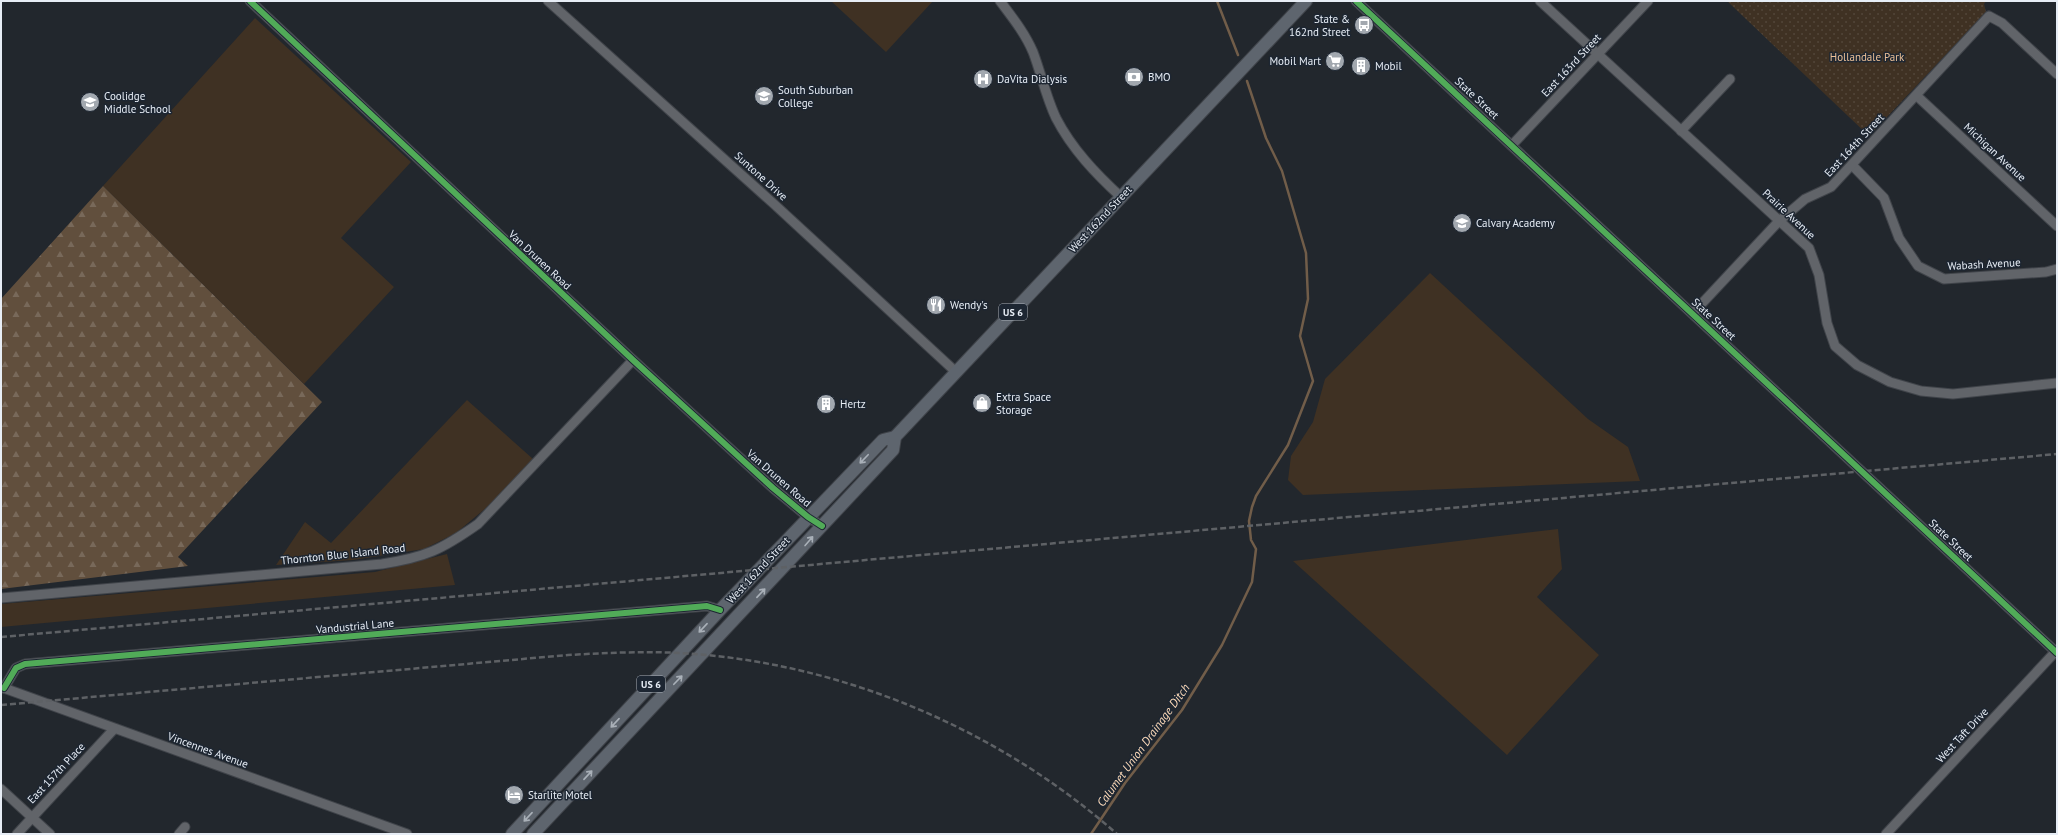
<svg xmlns="http://www.w3.org/2000/svg" width="2058" height="835" viewBox="0 0 2058 835" font-family="'PT Sans',sans-serif">
	<style>
		.grass { fill: #3f3123 }
		.forest { fill: url(#forest-firs) }
		.park { fill: url(#park-dots) }
		.lines { fill: none; stroke-linecap: round; stroke-linejoin: round }
		.stream { stroke: #715d49; stroke-width: 2.5 }
		.minor-casing { stroke: #40444a; stroke-width: 11 }
		.major-casing { stroke: #40444a; stroke-width: 14 }
		.minor { stroke: #616469; stroke-width: 9 }
		.major { stroke: #5e656e; stroke-width: 12 }
		.rail { stroke: #5e6165; stroke-width: 2.5; stroke-dasharray: 6 3; stroke-linecap: butt }
		.cycleway-casing { stroke: #1d2632; stroke-width: 8 }
		.cycleway { stroke: #51ab58; stroke-width: 6 }
		.oneway { stroke: #a9b0b8 }
		.labels { text-anchor: middle; dominant-baseline: central; stroke-width: 3; stroke-linejoin: round; paint-order: stroke }
		.shield { fill: #1d2632; stroke: #aab1ba; stroke-width: 1 }
		.shield-label { font-size: 10px; font-weight: bold; fill: #e7edf5 }
		.poi-label { font-size: 11px; fill: #e7edf5; stroke: #1d2632; text-anchor: start }
		.park-label { font-size: 11px; fill: #ecc097; stroke: #1d2632 }
		.street-label { font-size: 11px; fill: #e7edf5; stroke: #1d2632 }
		.water-label { font-size: 12px; font-style: italic; fill: #fddab8; stroke: #1d2632 }
	</style>
	<defs>
		<pattern id="forest-firs" width="22" height="20" patternUnits="userSpaceOnUse"><rect width="22" height="20" fill="#614f3d"/><path d="M5 1l3.5 6h-7zM16 11l3.5 6h-7z" fill="#78695a"/></pattern>
		<pattern id="park-dots" width="8" height="8" patternUnits="userSpaceOnUse"><rect width="8" height="8" fill="#3f3123"/><path d="M2 2h.1M6 6h.1" fill="none" stroke="#524539" stroke-width="1.8" stroke-linecap="round"/></pattern>
	</defs>
	<rect width="100%" height="100%" fill="#22272d"/>
	<g class="grass">
		<polygon points="831,1 933,1 886,52"/>
		<polygon points="255,18 411,162 341,238 394,287 304,384 103,186"/>
		<polygon points="1430,273 1588,419 1628,447 1640,481 1303,495 1288,480 1291,456 1313,422 1325,379"/>
		<polygon points="467,400 533,459 492,503 456,533 424,549 353,560 276,565 305,522 331,543"/>
		<polygon points="1558,529 1562,569 1537,597 1599,655 1507,755 1293,561"/>
		<polygon points="447,554 455,585 1,627 1,604 375,572"/>
	</g>
	<polygon class="forest" points="103,186 322,402 178,557 188,566 1,589 1,299"/>
	<polygon class="park" points="1727,1 1986,1 1984,4 1986,12 1869,136"/>
	<g class="lines">
		<g class="stream">
			<polyline points="1217,1 1238,55"/>
			<polyline points="1091,834 1125,783 1182,710 1222,645 1252,582 1256,549 1251,540 1249,521 1252,507 1256,496 1288,445 1313,381 1300,336 1308,299 1306,253 1282,171 1266,138 1247,81"/>
		</g>
		<defs>
			<g id="minor">
				<polyline points="250,1 633,360 773,488 808,517 822,526"/>
				<polyline points="548,1 774,204 956,372"/>
				<path d="M1000,1c12,16 25,32 33,51 8,21 13,45 23,66 16,31 40,56 65,79"/>
				<polyline points="1356,1 2057,653"/>
				<polyline points="1540,1 1809,248 1819,275 1827,323 1835,346 1857,365 1890,382 1921,391 1953,394 2057,383"/>
				<polyline points="1917,96 2057,226"/>
				<polyline points="1681,131 1730,79"/>
				<polyline points="1512,145 1648,1"/>
				<polyline points="1852,165 1884,198 1899,238 1918,266 1944,279 2046,272 2057,269"/>
				<polyline points="1693,313 1779,221 1805,199 1831,187 1989,16 2002,23 2057,74"/>
				<path d="M1,598l381,-34c44,-7 59,-14 96,-40l155,-164"/>
				<polyline points="1,687 407,834"/>
				<polyline points="4,688 16,668 25,664 707,606 720,610"/>
				<polyline points="1,789 50,834"/>
				<polyline points="17,834 114,729"/>
				<polyline points="179,834 185,827"/>
				<polyline points="1886,834 2057,650"/>
			</g>
			<g id="major">
				<polyline points="512,834 720,610 883,440 895,437"/>
				<polyline points="533,834 893,450 895,437 1306,1"/>
			</g>
		</defs>
		<use href="#minor" class="minor-casing"/>
		<use href="#major" class="major-casing"/>
		<use href="#minor" class="minor"/>
		<use href="#major" class="major"/>
		<g class="rail">
			<polyline points="1,637 2057,454"/>
			<path d="M1,705l567,-50c37,-2 74,-4 112,-2 160,9 317,75 437,181"/>
		</g>
		<defs>
			<g id="cycleway">
				<polyline points="250,1 633,360 773,488 808,517 822,526"/>
				<polyline points="1356,1 2057,653"/>
				<polyline points="4,688 16,668 25,664 707,606 720,610"/>
			</g>
		</defs>
		<use href="#cycleway" class="cycleway-casing"/>
		<use href="#cycleway" class="cycleway"/>
	</g>
	<defs><path id="oneway-shaft" d="M-6 0H5M1.5-3L5.5 0L1.5 3" fill="none" stroke-width="1.6" stroke-linecap="round" stroke-linejoin="round"/></defs>
	<g class="oneway">
		<use href="#oneway-shaft" transform="translate(864 459) rotate(134)"/>
		<use href="#oneway-shaft" transform="translate(809 541) rotate(-49)"/>
		<use href="#oneway-shaft" transform="translate(761 593) rotate(-47)"/>
		<use href="#oneway-shaft" transform="translate(703 628) rotate(133)"/>
		<use href="#oneway-shaft" transform="translate(678 680) rotate(-46)"/>
		<use href="#oneway-shaft" transform="translate(615 723) rotate(133)"/>
		<use href="#oneway-shaft" transform="translate(588 775) rotate(-47)"/>
		<use href="#oneway-shaft" transform="translate(528 817) rotate(133)"/>
	</g>
	<defs>
		<symbol id="bus-disc" viewBox="-11 -11 22 22"><circle r="9.5" fill="#a2a8af" stroke="#1d2632"/><path d="M-5-6H5V4H4V6H2V4H-2V6H-4V4H-5ZM-3.5-4V0h7V-4ZM-3.5 1.2v1.5H-2V1.2ZM2 1.2v1.5H3.5V1.2Z" fill="#fff"/></symbol>
		<symbol id="supermarket-disc" viewBox="-11 -11 22 22"><circle r="9.5" fill="#a2a8af" stroke="#1d2632"/><path d="M-6-5.5h2.5l.6 2H6L4.5 2H-2.5L-4.4-4H-6ZM-1.5 3.2a1.3 1.3 0 1 0 .1 0ZM3 3.2a1.3 1.3 0 1 0 .1 0Z" fill="#fff"/></symbol>
		<symbol id="building-disc" viewBox="-11 -11 22 22"><circle r="9.5" fill="#a2a8af" stroke="#1d2632"/><path d="M-4-6H4V6H1V3H-1V6H-4ZM-2.5-4.3h1.7v1.8h-1.7ZM.8-4.3h1.7v1.8H.8ZM-2.5-1h1.7V.8h-1.7ZM.8-1h1.7V.8H.8Z" fill="#fff"/></symbol>
		<symbol id="bank-disc" viewBox="-11 -11 22 22"><circle r="9.5" fill="#a2a8af" stroke="#1d2632"/><path d="M-6-4H6V4H-6ZM0-2.3a2.3 2.3 0 1 0 0 4.6a2.3 2.3 0 1 0 0-4.6Z" fill="#fff"/></symbol>
		<symbol id="hospital-disc" viewBox="-11 -11 22 22"><circle r="9.5" fill="#a2a8af" stroke="#1d2632"/><path d="M-5-5h3v3.5h4V-5h3V5h-3V1.5h-4V5h-3Z" fill="#fff"/></symbol>
		<symbol id="university-disc" viewBox="-11 -11 22 22"><circle r="9.5" fill="#a2a8af" stroke="#1d2632"/><path d="M0-5L7-2L0 1L-7-2ZM-4 1L0 2.5L4 1V4Q0 6-4 4Z" fill="#fff"/></symbol>
		<symbol id="school-disc" viewBox="-11 -11 22 22"><circle r="9.5" fill="#a2a8af" stroke="#1d2632"/><path d="M0-5L7-2L0 1L-7-2ZM-4 1L0 2.5L4 1V4Q0 6-4 4Z" fill="#fff"/></symbol>
		<symbol id="restaurant-disc" viewBox="-11 -11 22 22"><circle r="9.5" fill="#a2a8af" stroke="#1d2632"/><path d="M-5-6h1v4h1v-4h1v4h1v-4h1v5L-1.5 .5V6h-2V.5L-5-1ZM5-6V6H3V1.5H1.5Q1.5-4 5-6Z" fill="#fff"/></symbol>
		<symbol id="shop-disc" viewBox="-11 -11 22 22"><circle r="9.5" fill="#a2a8af" stroke="#1d2632"/><path d="M-5-2.5h2.3a2.7 3.5 0 0 1 5.4 0H5L5.5 6h-11ZM-1.5-2.5h3a1.5 2.3 0 0 0-3 0Z" fill="#fff"/></symbol>
		<symbol id="hotel-disc" viewBox="-11 -11 22 22"><circle r="9.5" fill="#a2a8af" stroke="#1d2632"/><path d="M-6-4.5h1.5V1H6V5H4.5V3h-9V5H-6ZM-4 0a1.8 1.8 0 1 1 3.6 0ZM.5 0V-2.5h3Q6-2.5 6 0Z" fill="#fff"/></symbol>
	</defs>
	<g fill-rule="evenodd">
		<use href="#bus-disc" x="1353" y="14" width="22" height="22"/>
		<use href="#supermarket-disc" x="1324" y="50" width="22" height="22"/>
		<use href="#building-disc" x="1350" y="55" width="22" height="22"/>
		<use href="#bank-disc" x="1123" y="66" width="22" height="22"/>
		<use href="#hospital-disc" x="972" y="68" width="22" height="22"/>
		<use href="#university-disc" x="753" y="85" width="22" height="22"/>
		<use href="#school-disc" x="79" y="91" width="22" height="22"/>
		<use href="#school-disc" x="1451" y="212" width="22" height="22"/>
		<use href="#restaurant-disc" x="925" y="294" width="22" height="22"/>
		<use href="#shop-disc" x="971" y="392" width="22" height="22"/>
		<use href="#building-disc" x="815" y="393" width="22" height="22"/>
		<use href="#hotel-disc" x="503" y="784" width="22" height="22"/>
	</g>
	<g class="labels">
		<g class="shield">
			<rect x="999" y="304" width="28" height="16" rx="3"/>
			<rect x="637" y="676" width="28" height="16" rx="3"/>
		</g>
		<g class="shield-label">
			<text x="1013" y="312">US 6</text>
			<text x="651" y="684">US 6</text>
		</g>
		<g class="poi-label">
			<text x="1350" y="19" text-anchor="end">State &amp;<tspan x="1350" dy="13">162nd Street</tspan></text>
			<text x="1321" y="61" text-anchor="end">Mobil Mart</text>
			<text x="1375" y="66">Mobil</text>
			<text x="1148" y="77">BMO</text>
			<text x="997" y="79">DaVita Dialysis</text>
			<text x="778" y="90">South Suburban<tspan x="778" dy="13">College</tspan></text>
			<text x="104" y="96">Coolidge<tspan x="104" dy="13">Middle School</tspan></text>
			<text x="1476" y="223">Calvary Academy</text>
			<text x="950" y="305">Wendy's</text>
			<text x="996" y="397">Extra Space<tspan x="996" dy="13">Storage</tspan></text>
			<text x="840" y="404">Hertz</text>
			<text x="528" y="795">Starlite Motel</text>
		</g>
		<g class="park-label">
			<text x="1867" y="57">Hollandale Park</text>
		</g>
		<g class="street-label">
			<text transform="translate(1571 65) rotate(-47)">East 163rd Street</text>
			<text transform="translate(1477 98) rotate(43)">State Street</text>
			<text transform="translate(1854 145) rotate(-47)">East 164th Street</text>
			<text transform="translate(1995 152) rotate(43)">Michigan Avenue</text>
			<text transform="translate(761 176) rotate(42)">Suntone Drive</text>
			<text transform="translate(1789 214) rotate(43)">Prairie Avenue</text>
			<text transform="translate(1100 219) rotate(-47)">West 162nd Street</text>
			<text transform="translate(540 260) rotate(43)">Van Drunen Road</text>
			<text transform="translate(1984 264) rotate(-3)">Wabash Avenue</text>
			<text transform="translate(1714 319) rotate(43)">State Street</text>
			<text transform="translate(779 478) rotate(41)">Van Drunen Road</text>
			<text transform="translate(1951 540) rotate(43)">State Street</text>
			<text transform="translate(343 554) rotate(-6)">Thornton Blue Island Road</text>
			<text transform="translate(758 570) rotate(-47)">West 162nd Street</text>
			<text transform="translate(355 626) rotate(-5)">Vandustrial Lane</text>
			<text transform="translate(1962 735) rotate(-47)">West Taft Drive</text>
			<text transform="translate(208 750) rotate(20)">Vincennes Avenue</text>
			<text transform="translate(56 773) rotate(-47)">East 157th Place</text>
		</g>
		<g class="water-label">
			<text transform="translate(1143 745) rotate(-54)">Calumet Union Drainage Ditch</text>
		</g>
	</g>
	<rect width="2058" height="835" fill="none" stroke="#e7edf5" stroke-width="4"/>
</svg>
